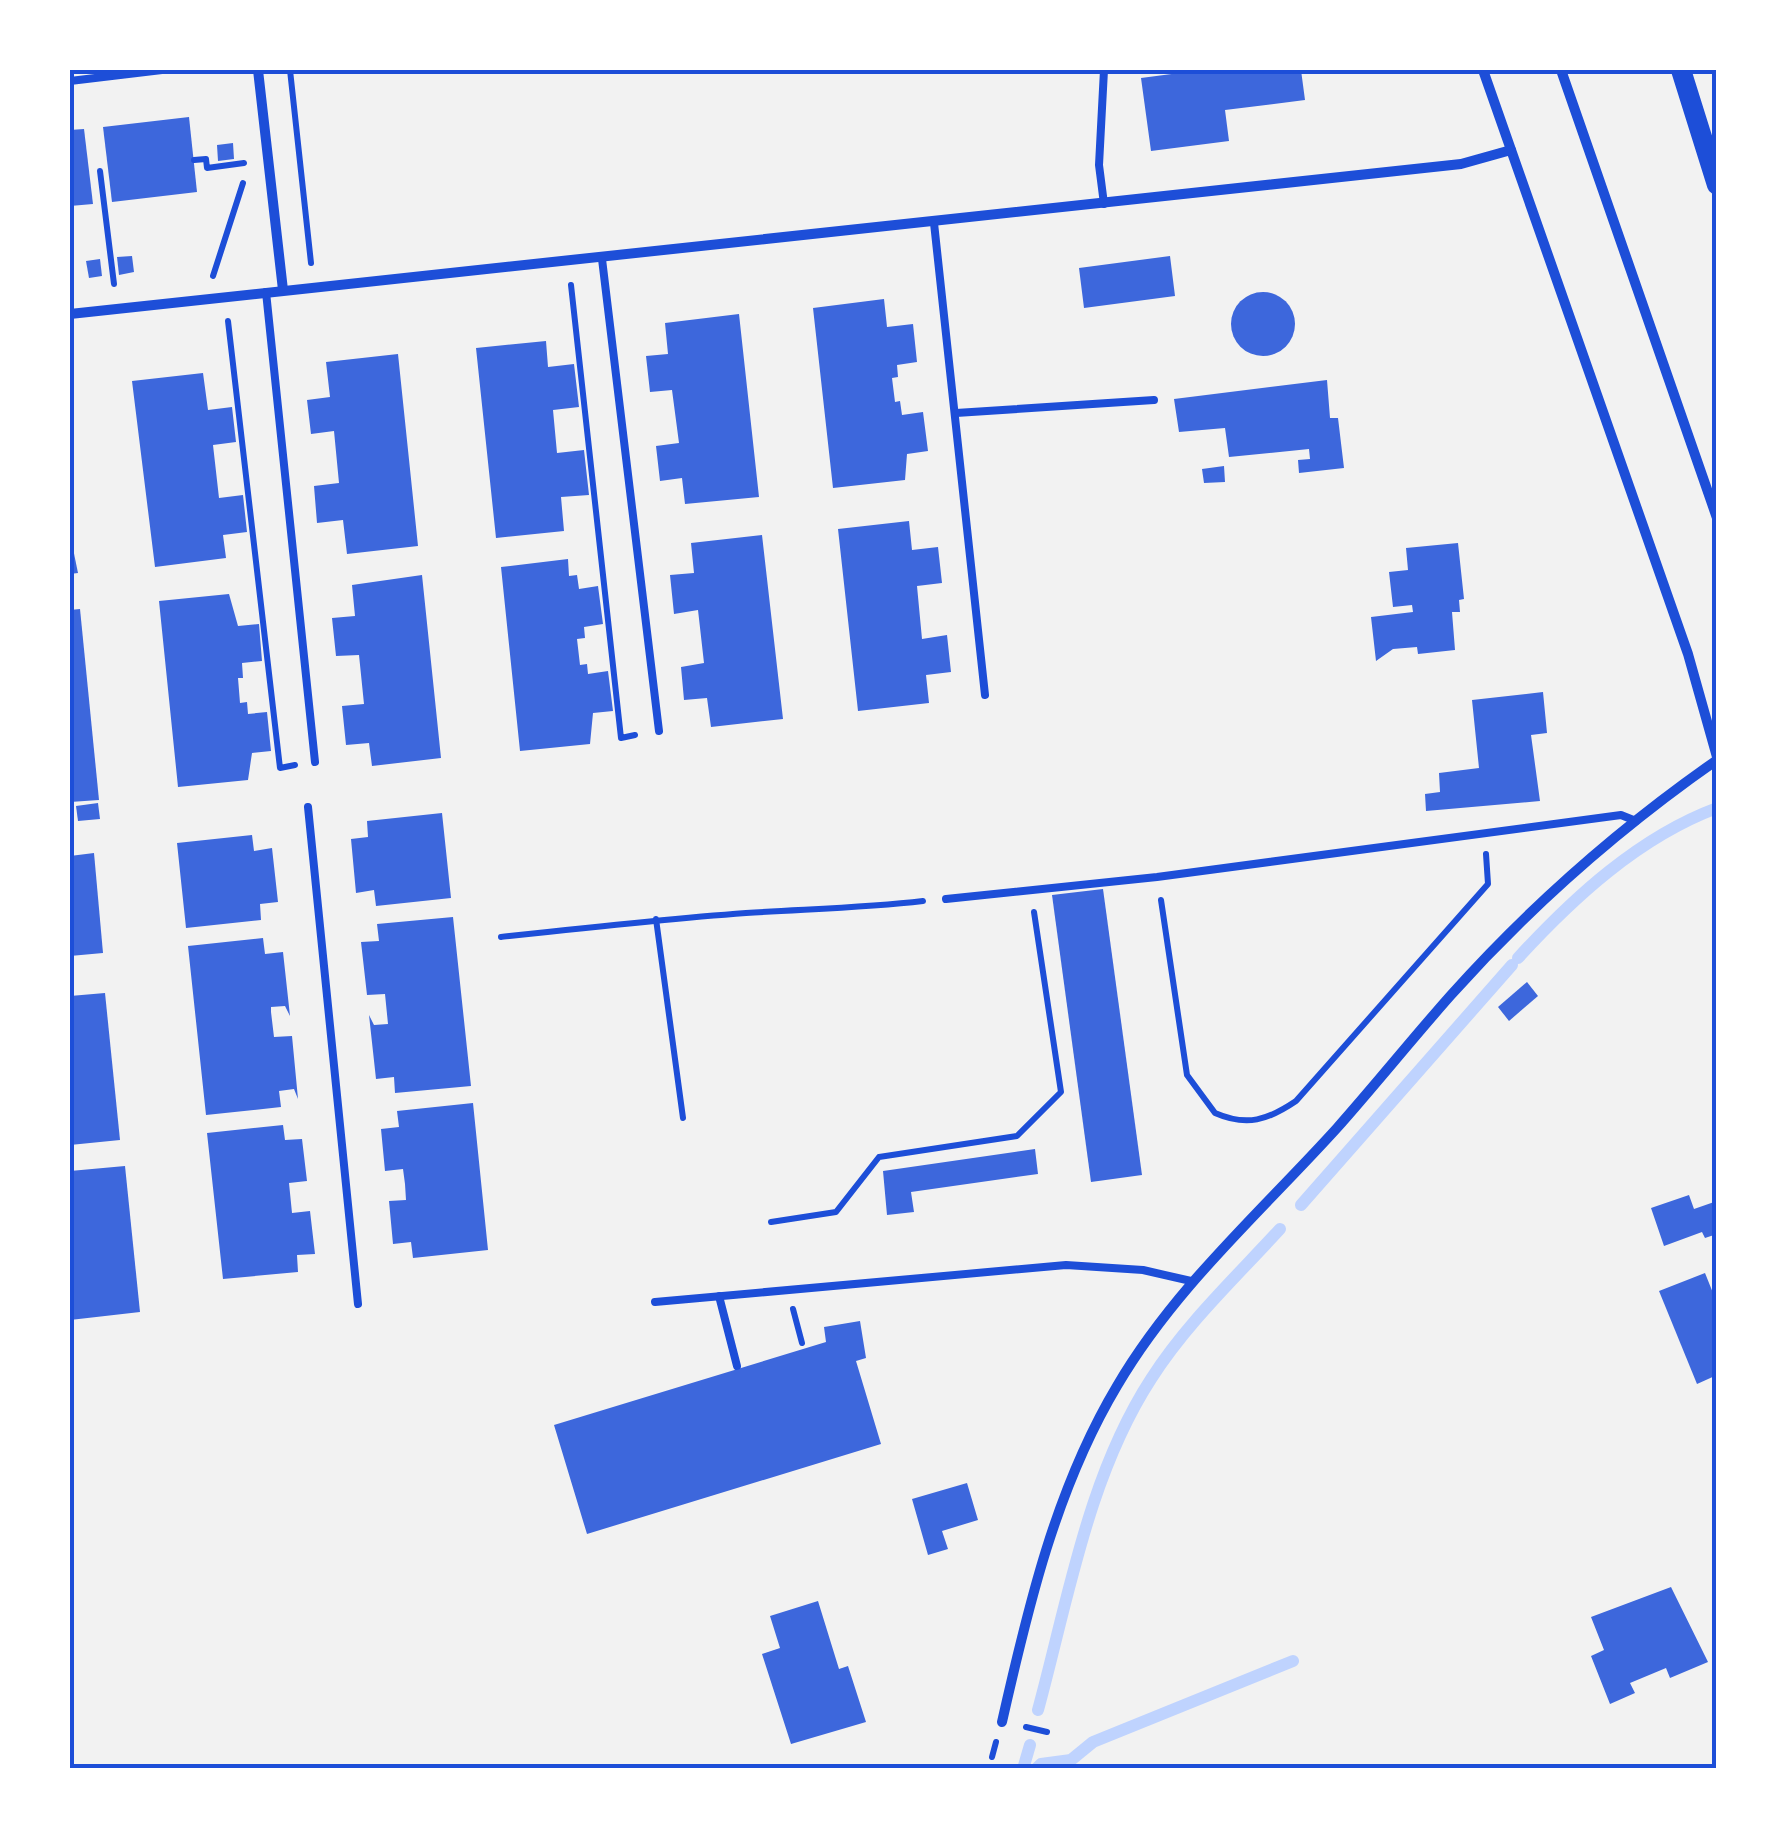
<svg xmlns="http://www.w3.org/2000/svg" width="1787" height="1839" viewBox="0 0 1787 1839" font-family="Barlow,sans-serif">
	<style>
		.lines { fill: none; stroke-linecap: round; stroke-linejoin: round }
		.stream { stroke: #bfd3fe; stroke-width: 12 }
		.building { fill: #3d67dc }
		.path { stroke: #1d4ed8; stroke-width: 6 }
		.service { stroke: #1d4ed8; stroke-width: 8 }
		.minor { stroke: #1d4ed8; stroke-width: 10 }
		.secondary { stroke: #1d4ed8; stroke-width: 20 }
		.neatline { fill: none; stroke: #1d4ed8; stroke-width: 4 }
	</style>
	<rect width="100%" height="100%" fill="#f2f2f2"/>
	<g class="lines">
		<g class="stream">
			<path d="M1518,958c55,-60 121,-121 199,-150"/>
			<polyline points="1301,1205 1512,965"/>
			<path d="M1038,1710c30,-110 50,-234 113,-331 35,-55 85,-102 129,-150"/>
			<polyline points="1023,1769 1030,1745"/>
			<polyline points="1036,1769 1041,1764 1071,1760 1093,1742 1293,1661"/>
		</g>
	</g>
	<g class="building">
		<polygon points="1202,70 1301,70 1305,100 1225,110 1229,141 1151,151 1141,78"/>
		<polygon points="189,117 197,192 112,202 103,127"/>
		<polygon points="84,129 93,204 70,206 70,130"/>
		<polygon points="233,143 234,159 218,161 217,145"/>
		<polygon points="132,256 134,272 119,275 117,257"/>
		<polygon points="1170,256 1175,296 1084,308 1079,268"/>
		<polygon points="100,259 102,276 89,278 86,261"/>
		<circle cx="1263" cy="324" r="32"/>
		<polygon points="884,299 887,327 913,324 917,362 897,365 898,377 892,378 895,402 900,401 902,415 923,412 928,451 907,454 905,480 833,488 813,308"/>
		<polygon points="739,314 759,497 685,504 682,478 660,481 656,446 679,443 672,390 650,392 646,356 668,354 665,323"/>
		<polygon points="546,341 548,367 574,364 579,407 553,410 557,453 584,450 589,495 561,497 564,531 496,538 476,348"/>
		<polygon points="398,354 418,546 347,554 343,520 317,523 314,486 339,483 334,431 311,434 307,400 330,397 326,362"/>
		<polygon points="203,373 208,410 232,407 236,442 213,445 219,498 243,495 247,532 223,535 226,558 155,567 132,381"/>
		<polygon points="1327,380 1330,418 1338,418 1344,468 1299,473 1298,460 1310,459 1309,449 1229,457 1225,428 1179,432 1174,399"/>
		<polygon points="1224,466 1225,482 1204,483 1202,469"/>
		<polygon points="909,521 912,550 938,547 942,583 917,586 922,639 947,635 951,672 926,675 929,703 858,711 838,529"/>
		<polygon points="70,534 78,573 70,574"/>
		<polygon points="762,535 783,719 711,727 707,698 684,700 681,667 704,663 698,610 674,614 670,575 694,573 691,543"/>
		<polygon points="1458,543 1464,599 1459,600 1460,612 1452,612 1455,650 1418,654 1417,647 1393,649 1376,661 1371,617 1413,612 1412,605 1393,607 1389,572 1408,570 1406,548"/>
		<polygon points="568,559 569,576 577,575 579,589 598,586 603,624 584,627 585,638 577,639 580,665 587,664 588,674 608,671 613,711 593,713 590,744 520,751 501,567"/>
		<polygon points="422,575 441,758 372,766 369,743 346,745 342,706 364,704 359,655 336,656 332,618 355,616 352,585"/>
		<polygon points="229,594 238,626 259,624 262,661 242,663 243,678 238,678 240,703 247,702 248,714 267,712 271,751 252,753 248,780 178,787 159,601"/>
		<polygon points="80,609 99,800 70,802 70,610"/>
		<polygon points="1543,692 1547,733 1531,735 1540,801 1426,811 1425,794 1440,792 1439,773 1479,768 1472,700"/>
		<polygon points="98,803 100,819 78,821 76,806"/>
		<polygon points="442,813 451,898 376,906 374,890 356,893 351,839 368,837 367,821"/>
		<polygon points="252,835 254,851 272,848 278,902 260,904 261,920 186,928 177,843"/>
		<polygon points="94,853 103,953 70,956 70,856"/>
		<polygon points="1103,889 1142,1175 1091,1182 1052,895"/>
		<polygon points="453,917 471,1086 395,1093 394,1077 376,1079 369,1015 374,1025 388,1024 385,994 367,995 361,942 379,941 377,924"/>
		<polygon points="263,938 265,954 283,952 290,1016 285,1006 271,1007 271,1012 274,1037 292,1036 298,1099 294,1089 279,1091 281,1107 206,1115 188,946"/>
		<polygon points="1527,982 1538,996 1509,1021 1498,1007"/>
		<polygon points="105,993 120,1140 70,1145 70,996"/>
		<polygon points="473,1103 488,1250 413,1258 411,1242 393,1244 389,1201 406,1200 405,1184 403,1169 385,1171 381,1129 399,1127 397,1111"/>
		<polygon points="283,1125 285,1140 302,1139 307,1181 289,1183 292,1213 310,1211 315,1254 297,1255 298,1272 223,1279 207,1133"/>
		<polygon points="1035,1149 1038,1174 911,1192 914,1212 887,1215 883,1171"/>
		<polygon points="125,1166 140,1312 70,1320 70,1171"/>
		<polygon points="1689,1195 1694,1209 1717,1201 1717,1234 1705,1238 1702,1232 1664,1246 1651,1208"/>
		<polygon points="1705,1273 1717,1303 1717,1375 1697,1384 1659,1291"/>
		<polygon points="860,1321 866,1358 856,1361 881,1444 587,1534 554,1425 826,1342 824,1327"/>
		<polygon points="967,1483 978,1520 942,1531 948,1549 928,1555 912,1499"/>
		<polygon points="1671,1587 1708,1662 1670,1678 1666,1668 1630,1683 1635,1693 1610,1704 1591,1656 1604,1650 1591,1617"/>
		<polygon points="818,1601 839,1669 848,1666 866,1722 791,1744 762,1654 780,1648 770,1616"/>
	</g>
	<g class="lines">
		<g class="path">
			<polyline points="290,70 311,263"/>
			<polyline points="194,160 206,159 207,168 244,163"/>
			<polyline points="100,171 114,284"/>
			<polyline points="213,276 243,183"/>
			<polyline points="571,285 621,738 635,735"/>
			<polyline points="228,321 280,768 295,765"/>
			<path d="M1161,900l26,175 28,38c32,14 53,7 81,-12l192,-217 -2,-30"/>
			<polyline points="656,919 683,1118"/>
			<path d="M501,937c82,-9 163,-18 245,-24 60,-4 118,-5 177,-12"/>
			<polyline points="771,1222 836,1212 879,1157 1017,1136 1061,1092 1034,912"/>
			<polyline points="793,1309 802,1343"/>
			<polyline points="1026,1727 1047,1732"/>
			<polyline points="992,1757 996,1742"/>
		</g>
		<g class="service">
			<polyline points="1104,70 1099,165 1104,204"/>
			<polyline points="70,81 162,70"/>
			<polyline points="934,223 985,695"/>
			<polyline points="602,259 659,731"/>
			<polyline points="266,292 315,762"/>
			<polyline points="956,413 1154,400"/>
			<polyline points="308,807 358,1304"/>
			<polyline points="946,899 1157,877 1621,815 1636,821"/>
			<polyline points="719,1296 737,1366"/>
			<polyline points="655,1302 1066,1265 1143,1270 1191,1281"/>
		</g>
		<g class="minor">
			<polyline points="258,70 283,290"/>
			<polyline points="1483,70 1688,654 1717,757"/>
			<polyline points="1561,70 1717,518"/>
			<polyline points="70,314 1461,164 1511,150"/>
			<path d="M1002,1722c26,-115 54,-234 115,-336 58,-99 144,-174 220,-258 39,-44 75,-89 114,-133 78,-87 170,-168 266,-235"/>
		</g>
		<polyline class="secondary" points="1681,70 1717,185"/>
	</g>
	<rect width="1787" height="1839" fill="none" stroke="#ffffff" stroke-width="145"/>
	<rect x="72" y="72" width="1642" height="1694" class="neatline"/>
</svg>
